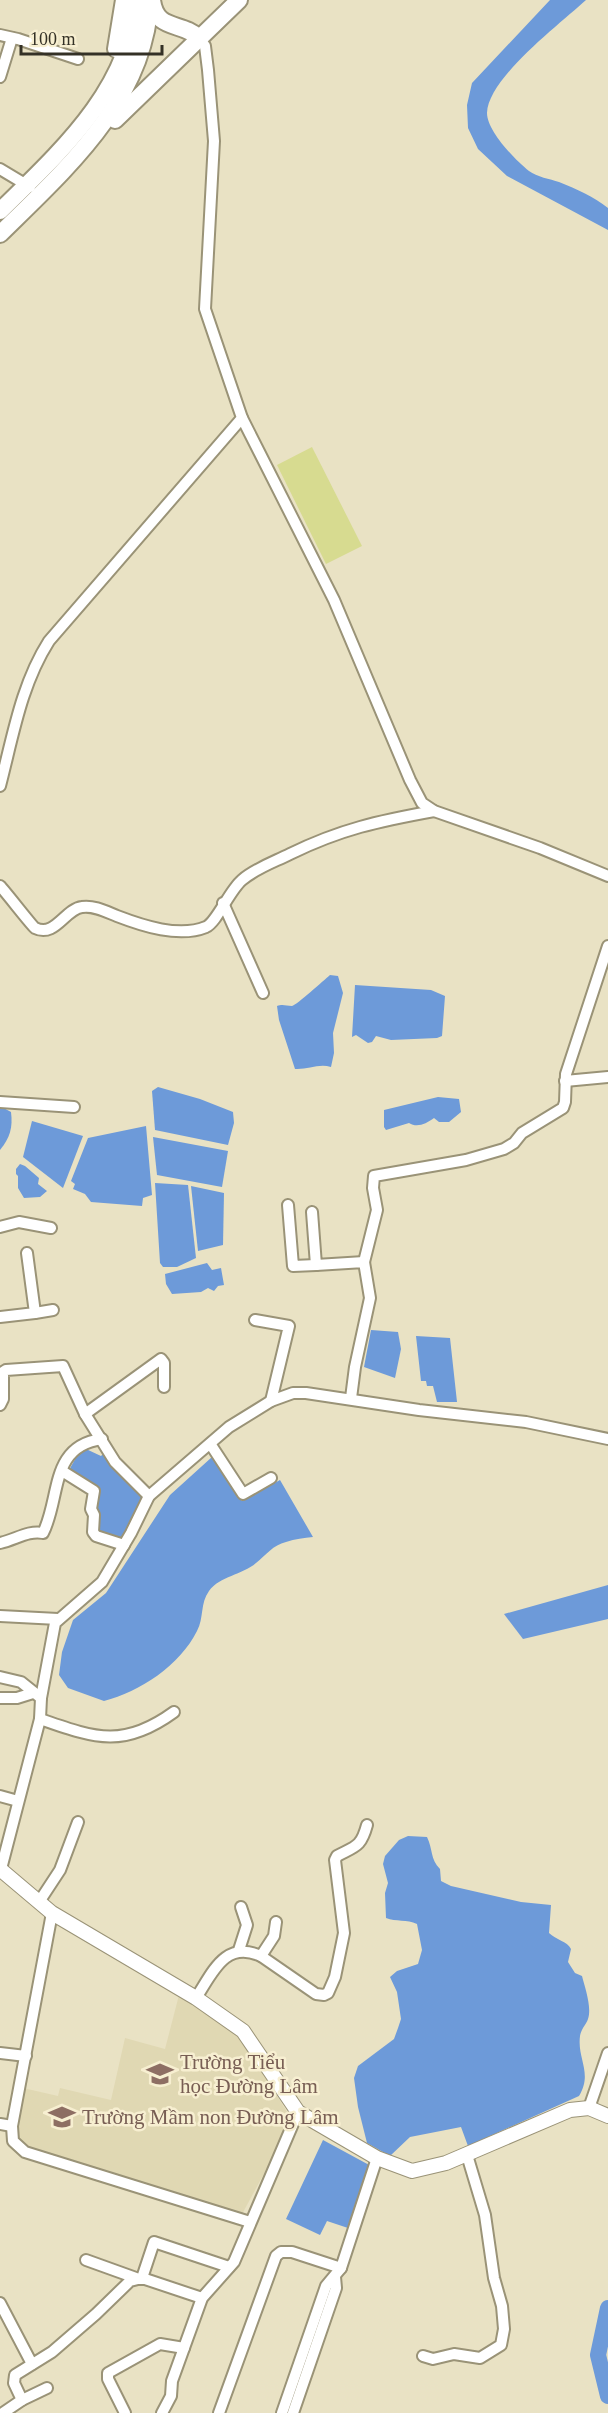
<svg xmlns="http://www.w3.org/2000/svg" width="608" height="2413" viewBox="0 0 608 2413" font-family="Georgia,serif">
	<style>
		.built { fill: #e0d8b3 }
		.green { fill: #d7db90 }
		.water { fill: #6d9ad9 }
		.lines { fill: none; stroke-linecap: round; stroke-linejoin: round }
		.river { stroke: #6d9ad9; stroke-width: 16 }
		.minor-casing { stroke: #9a9377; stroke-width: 14 }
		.tertiary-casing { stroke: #9a9377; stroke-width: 16 }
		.trunk-casing { stroke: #9a9377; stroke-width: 20 }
		.minor { stroke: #fff; stroke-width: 10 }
		.tertiary { stroke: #fff; stroke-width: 14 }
		.trunk { stroke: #fff; stroke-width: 16 }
		.labels { text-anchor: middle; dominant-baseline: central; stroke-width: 5; stroke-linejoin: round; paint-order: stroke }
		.education-label { font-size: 21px; fill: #785e54; stroke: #f7efd1; text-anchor: start }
	</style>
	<rect width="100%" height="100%" fill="#e9e2c4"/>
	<polygon class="built" points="179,1995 240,2035 290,2117 268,2166 241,2216 17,2145 15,2133 23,2088 58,2096 60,2088 111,2100 125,2038 165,2049"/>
	<polygon class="green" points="312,447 362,546 326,564 277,465"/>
	<g class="water">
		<path d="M550,0h36c-26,24 -98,78 -99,113 0,18 28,47 42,58 8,6 21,8 30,11 18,7 35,15 49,26v22l-101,-54 -29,-27 -10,-21 -1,-23 5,-22z"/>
		<path d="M330,975l8,1 5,17 -10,40 1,20 -3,14c-12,-4 -24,3 -36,2l-16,-49 -2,-14c6,-2 9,0 15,0 5,-1 32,-26 38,-31z"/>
		<polygon points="355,985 431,990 445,996 442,1036 437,1038 391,1040 376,1036 372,1042 368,1043 356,1035 352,1037"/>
		<polygon points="158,1087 200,1099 233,1112 234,1123 228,1145 155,1130 152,1091"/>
		<path d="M438,1097l21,2 2,13 -12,10h-10l-5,-4c-8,6 -17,10 -25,5l-23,7 -2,-3v-17z"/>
		<path d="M0,1106l11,6c2,15 -1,26 -11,38z"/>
		<polygon points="32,1121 83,1136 63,1188 23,1157"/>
		<polygon points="146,1126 152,1195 143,1198 142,1206 91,1202 85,1194 73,1189 75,1184 71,1181 88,1138"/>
		<polygon points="153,1137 228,1151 222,1187 157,1175"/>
		<polygon points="20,1164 25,1166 39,1178 38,1184 47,1191 40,1197 24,1198 18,1188 18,1176 16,1174 16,1169"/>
		<polygon points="155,1183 188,1185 196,1258 177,1267 163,1267 160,1263"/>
		<polygon points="191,1186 224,1193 223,1245 198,1251"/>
		<polygon points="207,1263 212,1270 221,1268 224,1285 218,1286 214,1291 208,1288 201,1292 172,1294 166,1284 165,1274"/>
		<polygon points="371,1330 398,1332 401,1349 395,1378 364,1367"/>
		<polygon points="416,1336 450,1338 457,1402 437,1402 433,1386 427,1386 426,1381 421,1381"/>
		<polygon points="86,1449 101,1456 103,1454 145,1499 122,1541 97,1534 93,1509 98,1488 68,1472 79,1452"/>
		<path d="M212,1457l30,44 38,-21 33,57c-9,1 -18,2 -27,5 -13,3 -20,13 -30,21 -14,12 -36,13 -47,28 -9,12 -5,27 -12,40 -17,34 -57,61 -93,70l-36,-13 -9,-13 3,-23 11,-32 33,-27 64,-98z"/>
		<polygon points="608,1585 608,1619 523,1639 504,1614"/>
		<path d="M408,1836l19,1c6,12 3,22 13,32l1,12 10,5 70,16 30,3 -2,28c7,7 18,8 22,16l-3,13 7,11 7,3c3,12 10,31 6,43 -2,6 -7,10 -8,17 -3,23 13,37 -1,60l-111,50 -7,-19 -51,10 -20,19 -23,-13 -9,-36 -4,-29 4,-12 36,-27 4,-11 3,-9 -4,-27 -7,-15 7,-6 21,-7 4,-14 -5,-26c-10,-5 -21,-2 -31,-6l-1,-25 3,-10 -5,-19 2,-8 14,-16z"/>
		<polygon points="323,2140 371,2166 348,2228 327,2221 320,2235 286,2219"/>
	</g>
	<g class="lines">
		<polyline class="river" points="608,2308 598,2355 608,2396"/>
		<defs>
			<g id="minor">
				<polyline points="0,35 18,39 78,59"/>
				<polyline points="0,77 12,38"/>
				<polyline points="0,169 30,187"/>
				<polyline points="242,418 334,600 410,780 422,803 434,811 540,848 608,876"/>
				<path d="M0,786c13,-50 21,-101 49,-145l193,-223 -37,-109 9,-168 -6,-71 -3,-24 -6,-8"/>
				<path d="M0,886c5,5 32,40 35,42 20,10 30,-19 47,-21 12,-2 25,5 35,9 26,10 62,22 89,11 11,-5 23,-36 36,-47 14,-12 32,-18 48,-26 51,-25 89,-33 144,-43"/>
				<polyline points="223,903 263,993"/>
				<polyline points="565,1081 608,1077"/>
				<polyline points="0,1102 74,1107"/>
				<polyline points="288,1205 293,1266 316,1265"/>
				<polyline points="312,1212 316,1265 364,1262 370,1298 355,1367 351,1398"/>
				<polyline points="0,1227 19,1222 51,1228"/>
				<polyline points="364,1262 377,1210 373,1188 374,1176 466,1160 504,1149 514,1143 522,1133 563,1108 565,1102 566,1074 608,946"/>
				<polyline points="35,1313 53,1310"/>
				<polyline points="0,1317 35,1313 27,1253"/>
				<polyline points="255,1320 289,1326 271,1401"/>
				<polyline points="0,1405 3,1399 3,1372 6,1370 63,1366 85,1414 115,1462 149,1496"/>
				<polyline points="85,1414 161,1359 164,1363 164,1387"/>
				<polyline points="211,1445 243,1494 271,1478"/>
				<polyline points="62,1471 94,1491 91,1509 94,1515 93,1532 96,1536 124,1545"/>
				<path d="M0,1543c15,-3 28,-13 43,-10 18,-35 6,-87 59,-94"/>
				<polyline points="0,1616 58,1619"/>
				<polyline points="0,1677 21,1682 41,1698"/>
				<polyline points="0,1698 17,1698 33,1693"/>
				<path d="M40,1719c55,19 83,30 134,-7"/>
				<polyline points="0,1796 18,1801"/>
				<polyline points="1,1869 40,1719 41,1698 55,1623 102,1582 131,1533 149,1496 229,1427 271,1401 293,1393 306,1393 419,1410 526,1422 608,1439"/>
				<polyline points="39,1902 60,1870 78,1822"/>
				<polyline points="52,1913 12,2126 13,2141 25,2152 250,2222"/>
				<polyline points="239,1950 247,1925 241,1907"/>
				<path d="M261,1956l55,38 8,1 4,-2 7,-16 9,-44 -9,-73 2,-4c19,-10 24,-9 30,-31"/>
				<path d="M196,1998c17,-26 29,-58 65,-42l13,-20 2,-14"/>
				<polyline points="0,2053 26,2056"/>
				<polyline points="589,2108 608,2053"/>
				<polyline points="0,2124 12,2126"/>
				<polyline points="86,2260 136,2278"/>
				<polyline points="142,2278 154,2242 229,2267"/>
				<polyline points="0,2303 32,2364"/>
				<polyline points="423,2356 433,2359 454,2354 480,2358 501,2345 504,2329 502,2306 494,2278 485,2215 467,2155"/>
				<polyline points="22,2400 47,2388"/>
				<polyline points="3,2413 22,2400 14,2383 15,2375 52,2352 96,2314 130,2281 142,2278 202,2298"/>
				<polyline points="125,2413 108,2379 108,2373 160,2344 184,2348"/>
				<polyline points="162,2413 171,2396 172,2381 202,2298 234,2262 298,2112"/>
				<polyline points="219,2413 276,2256 281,2252 292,2252 341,2268"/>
				<polyline points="282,2413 326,2286 341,2268 377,2158"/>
				<polyline points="293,2413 336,2288 335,2277"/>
			</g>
			<polyline id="tertiary" points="0,1869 52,1913 196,1998 243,2031 298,2112 377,2158 412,2171 446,2163 570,2110 589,2108 608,2116"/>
			<g id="trunk">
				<path d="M152,0c4,32 30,21 47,38"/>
				<polyline points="116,49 124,0"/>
				<polyline points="115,120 239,0"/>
				<path d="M0,211c59,-58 132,-123 136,-211"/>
				<path d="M0,234c67,-66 145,-134 150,-234"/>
			</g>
		</defs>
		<use href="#minor" class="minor-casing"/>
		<use href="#tertiary" class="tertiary-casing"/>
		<use href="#trunk" class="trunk-casing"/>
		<use href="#minor" class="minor"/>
		<use href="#tertiary" class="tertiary"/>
		<use href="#trunk" class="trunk"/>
	</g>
	<defs>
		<symbol id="school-bare" viewBox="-9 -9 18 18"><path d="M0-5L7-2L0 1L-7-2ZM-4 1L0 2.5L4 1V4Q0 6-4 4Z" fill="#8d6e63" stroke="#f7efd1" stroke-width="2.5" paint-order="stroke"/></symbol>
	</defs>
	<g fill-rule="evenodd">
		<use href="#school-bare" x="141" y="2055" width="38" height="38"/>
		<use href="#school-bare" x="43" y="2098" width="38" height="38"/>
	</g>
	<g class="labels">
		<g class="education-label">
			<text x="180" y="2062">Trường Tiểu<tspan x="180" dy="24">học Đường Lâm</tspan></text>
			<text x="82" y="2117">Trường Mầm non Đường Lâm</text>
		</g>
	</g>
	<path d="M21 45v9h141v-9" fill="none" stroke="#343126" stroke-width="3"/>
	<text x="30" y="45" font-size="18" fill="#343126" stroke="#f7efd1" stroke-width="4.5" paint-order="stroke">100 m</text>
</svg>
